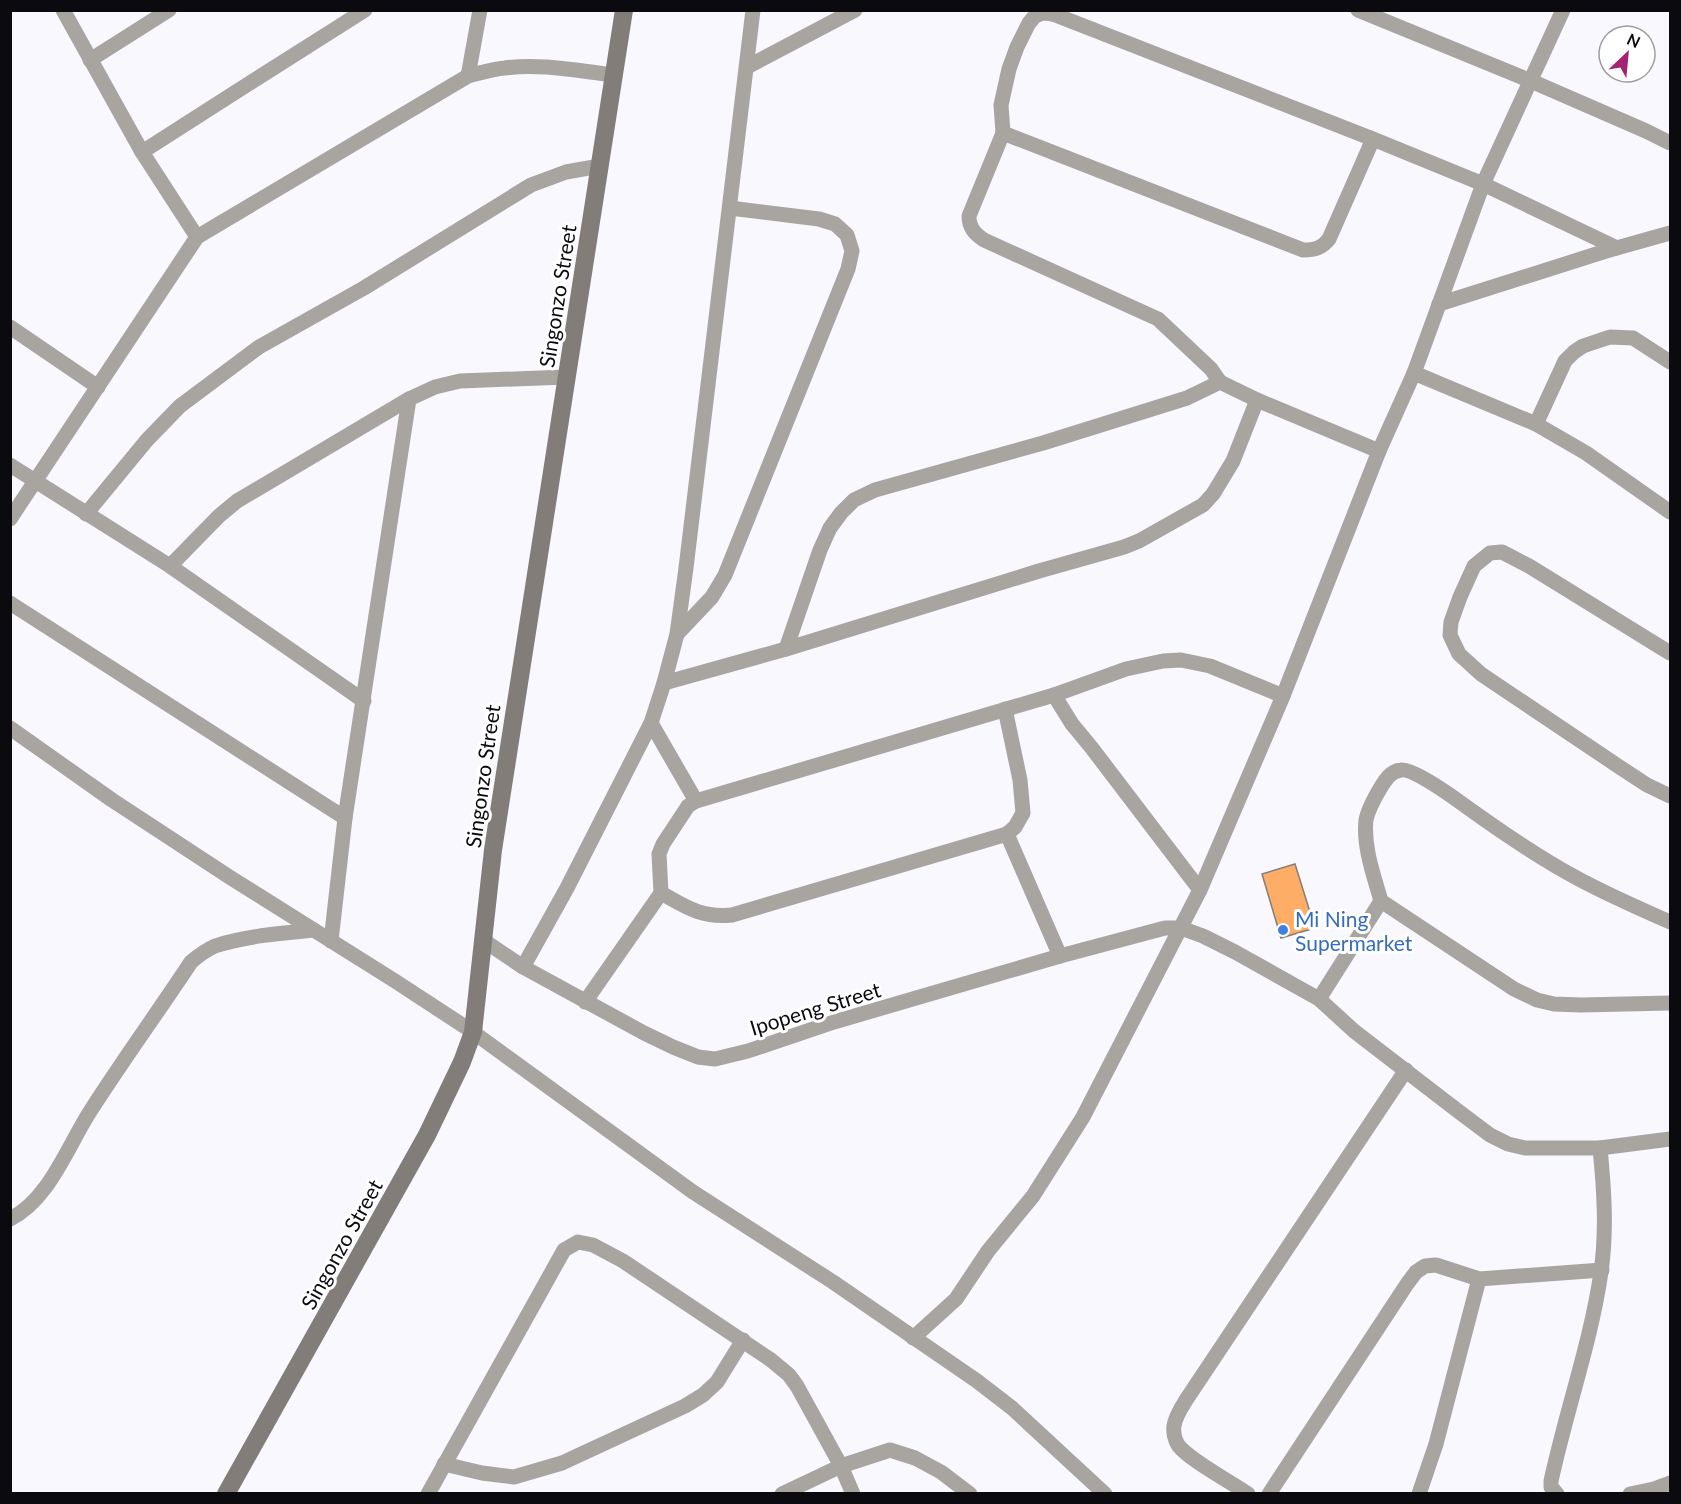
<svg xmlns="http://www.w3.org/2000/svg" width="1681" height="1504" viewBox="0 0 1681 1504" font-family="Lato,sans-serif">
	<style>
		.building { fill: #fdad66; stroke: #857d76; stroke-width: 1.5 }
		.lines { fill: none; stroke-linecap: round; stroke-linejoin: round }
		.street { stroke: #a8a5a1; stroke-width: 15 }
		.secondary { stroke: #827d78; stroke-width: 18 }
		.shop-dot { fill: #3f7fe0; stroke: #fff; stroke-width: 2 }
		.labels { text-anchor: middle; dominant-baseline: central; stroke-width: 6; stroke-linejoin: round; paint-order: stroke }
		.street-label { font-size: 21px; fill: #0b0b0f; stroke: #fff }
		.shop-label { font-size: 21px; fill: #366cbe; stroke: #fff; text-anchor: start }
	</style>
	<rect width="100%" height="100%" fill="#f8f8fe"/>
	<polygon class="building" points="1295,864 1315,928 1281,938 1262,874"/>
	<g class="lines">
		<g class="street">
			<polyline points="63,10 142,152 197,237"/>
			<path d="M1055,10l-2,4 -10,-1 -8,3 -6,7 -12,24 -8,22 -8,36 2,28 -34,83c0,12 6,18 15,24l174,79 53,50 9,13"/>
			<polyline points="1358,10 1531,81 1646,131 1670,143"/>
			<polyline points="1053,14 1373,139 1483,184 1617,248"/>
			<polyline points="90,60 169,10"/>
			<polyline points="747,67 855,10"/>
			<polyline points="468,76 480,10"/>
			<path d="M1003,133l300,117c12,0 19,-2 26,-11l44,-100"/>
			<polyline points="142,152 242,88 365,10"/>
			<polyline points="1439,304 1606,251 1670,233"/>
			<polyline points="10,327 98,387"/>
			<polyline points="1414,373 1536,424 1586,453 1670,512"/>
			<polyline points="1536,424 1565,361 1574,352 1583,346 1610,337 1633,338 1670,362"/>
			<polyline points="10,465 170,566 364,701"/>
			<polyline points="86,514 147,440 180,406 259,347 364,288 531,185 566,172 600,166"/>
			<path d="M10,519l187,-282 271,-161c12,-3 24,-7 37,-8 36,-5 73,3 109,7"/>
			<polyline points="170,566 219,516 237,501 409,399 435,387 460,381 566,377"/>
			<polyline points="10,603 345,818"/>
			<polyline points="677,634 712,597 725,575 848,269 852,251 847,235 835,224 819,219 730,208"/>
			<polyline points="786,649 820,550 830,528 841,513 854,500 875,490 1043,443 1187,398 1220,382 1257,400 1379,451"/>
			<polyline points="1670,653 1529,566 1502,552 1490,553 1474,566 1460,597 1451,622 1450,635 1459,654 1481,674 1618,766 1647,785 1670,796"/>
			<polyline points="664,683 786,649 1039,571 1124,547 1139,541 1203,505 1213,494 1233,461 1257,400"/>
			<polyline points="1054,695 1072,724 1091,747 1200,890"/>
			<polyline points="651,723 696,801"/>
			<polyline points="10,728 112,800 231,878 395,981 473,1032 693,1192 833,1282 977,1381 1012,1408 1105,1494"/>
			<polyline points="1007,834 1060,956"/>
			<path d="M661,893c25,14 40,25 71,22l275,-81 8,-7 8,-14 -3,-33 -15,-71"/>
			<path d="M1670,922c-32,-14 -64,-28 -95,-45 -39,-21 -75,-46 -111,-72 -11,-8 -51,-37 -63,-35 -10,1 -15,9 -20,17 -6,10 -13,22 -15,33 -3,27 8,56 15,81l133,88 23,11 17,4 27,1 89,-2"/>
			<polyline points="483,940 523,967 644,1033 673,1047 698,1057 715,1059 748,1051 834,1022 1060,956 1165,928 1181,928 1203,936 1235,952 1319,999 1354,1031 1458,1111 1490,1135 1508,1144 1525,1148 1600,1148 1670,1139"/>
			<polyline points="331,941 345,818 409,399"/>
			<polyline points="523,967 567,888 651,723 664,683 677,634 686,568 753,10"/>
			<polyline points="1319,999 1381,901"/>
			<polyline points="585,1002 661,893 659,854 663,844 688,806 696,801 1054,695 1126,669 1163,661 1181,660 1210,666 1283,696"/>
			<path d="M10,1219c40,-20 58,-74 81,-109 32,-50 67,-98 100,-148 7,-6 15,-12 24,-16 30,-10 68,-13 99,-16"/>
			<polyline points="913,1338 956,1299 988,1251 1033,1196 1083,1117 1200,890 1283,696 1379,451 1414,373 1483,184 1563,10"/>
			<polyline points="444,1464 482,1473 514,1477 562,1463 685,1406 703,1395 717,1382 743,1340"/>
			<polyline points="428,1494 564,1250 578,1242 593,1245 623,1261 771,1360 789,1375 797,1386 841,1466 853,1494"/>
			<polyline points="782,1494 841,1466 890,1450 915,1458 941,1472 970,1494"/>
			<path d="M1248,1494c-17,-12 -59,-34 -70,-49 -3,-5 -5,-13 -4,-19 1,-9 7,-18 12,-26l220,-330"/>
			<polyline points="1269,1494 1407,1284 1416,1272 1425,1266 1436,1265 1479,1279 1602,1270"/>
			<polyline points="1419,1494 1436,1444 1479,1279"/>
			<path d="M1557,1494l-6,-7v-6c15,-70 40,-139 50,-209 6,-42 3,-83 -1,-124"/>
			<polyline points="1630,1494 1654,1489 1670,1483"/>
		</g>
		<polyline class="secondary" points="226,1494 427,1135 462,1062 473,1032 493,850 624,10"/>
	</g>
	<circle class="shop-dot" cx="1283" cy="930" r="6"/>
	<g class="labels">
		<g class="street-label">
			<text transform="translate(557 296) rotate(-81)">Singonzo Street</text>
			<text transform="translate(482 776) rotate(-82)">Singonzo Street</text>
			<text transform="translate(815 1008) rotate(-17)">Ipopeng Street</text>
			<text transform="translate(341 1244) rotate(-61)">Singonzo Street</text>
		</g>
		<g class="shop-label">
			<text x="1295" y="918">Mi Ning<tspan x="1295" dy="24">Supermarket</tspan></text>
		</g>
	</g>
	<rect width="1681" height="1504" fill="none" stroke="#0b0b0f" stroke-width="24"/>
	<g transform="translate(1627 54) rotate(26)"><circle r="28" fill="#ffffff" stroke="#9d9d9f" stroke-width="1.5"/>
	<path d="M0-4.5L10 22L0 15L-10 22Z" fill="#a42271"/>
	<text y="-9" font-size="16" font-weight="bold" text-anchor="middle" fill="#0b0b0f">N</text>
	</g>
</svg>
